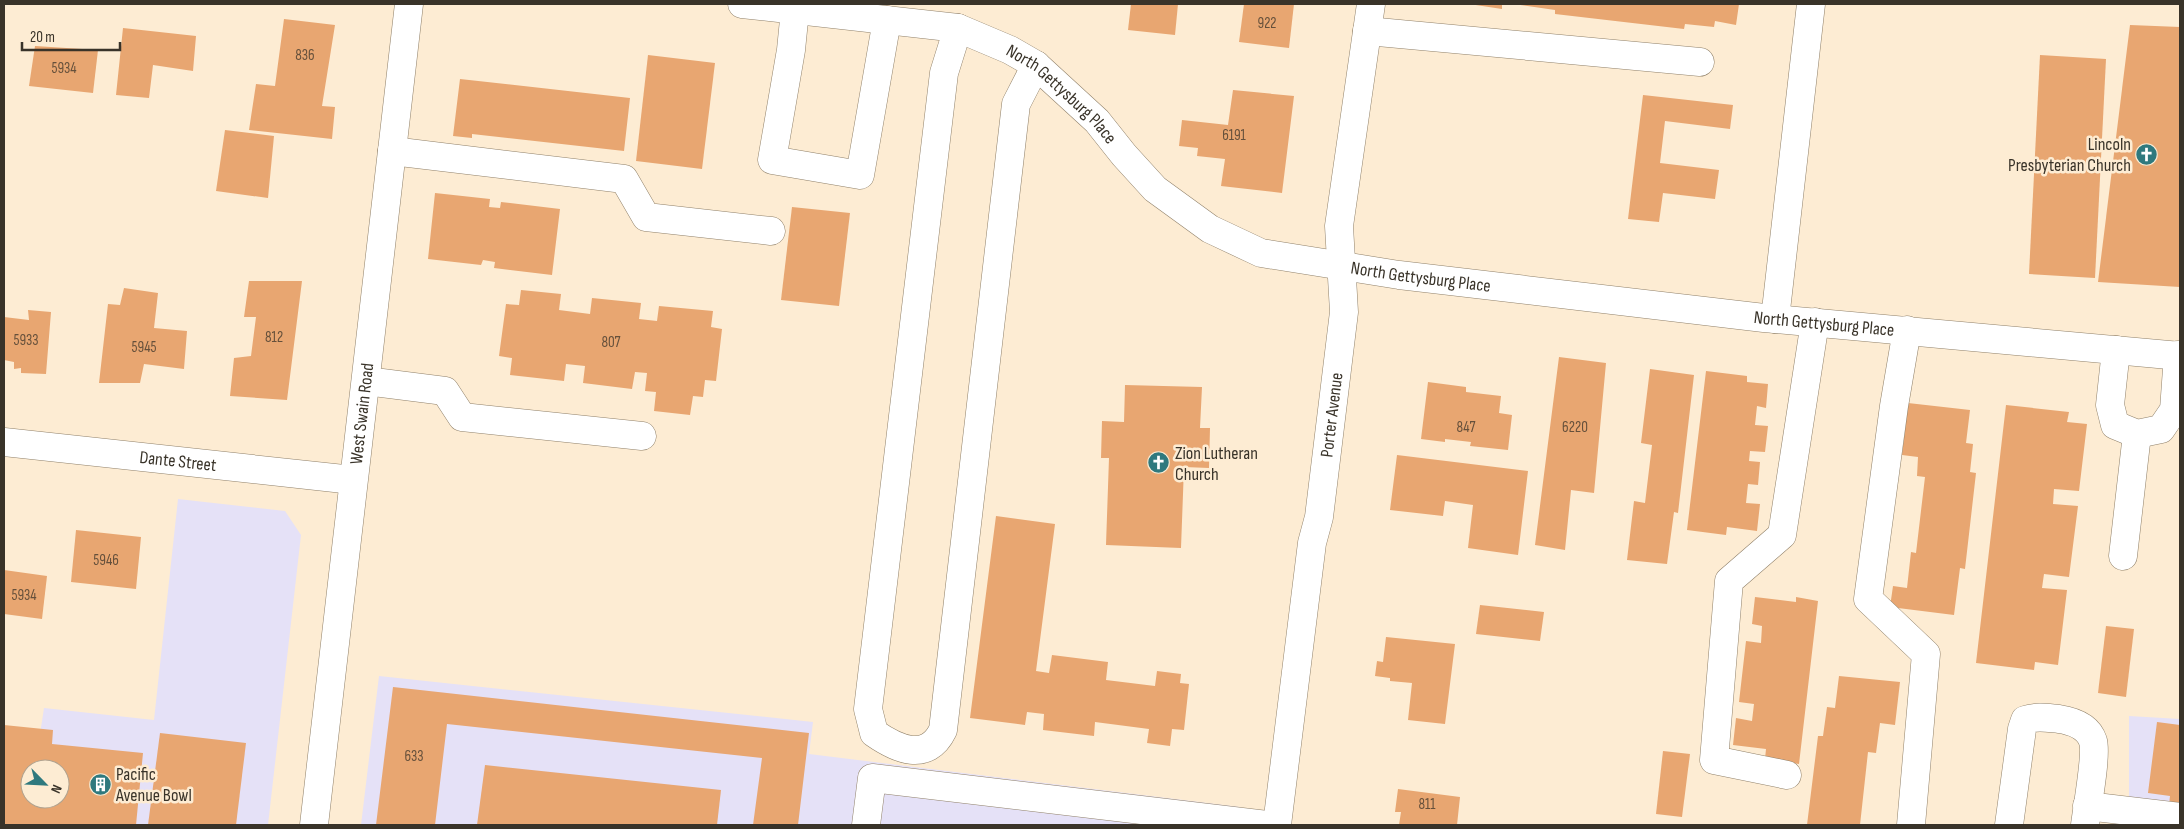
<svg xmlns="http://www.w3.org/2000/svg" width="2184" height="829" viewBox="0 0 2184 829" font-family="'Sofia Sans Condensed',sans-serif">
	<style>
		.commercial { fill: #e5e1f7; fill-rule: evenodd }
		.building { fill: #e8a671; fill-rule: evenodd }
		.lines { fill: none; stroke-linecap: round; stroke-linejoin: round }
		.minor-casing { stroke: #90816a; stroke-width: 29 }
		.minor { stroke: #fff; stroke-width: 28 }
		.labels { text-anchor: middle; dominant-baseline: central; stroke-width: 5; stroke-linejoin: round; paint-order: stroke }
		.number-label { font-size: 15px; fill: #65503b }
		.street-label { font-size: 18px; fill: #393329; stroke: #fdecd3 }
		.poi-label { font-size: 18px; fill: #393329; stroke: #fdecd3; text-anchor: start }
	</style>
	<rect width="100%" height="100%" fill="#fdecd3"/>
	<g class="commercial">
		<path d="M178,499l107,12 16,24 -33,290h-264v-95l36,4 4,-26 110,12zM30,769h30v30h-30z"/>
		<polygon points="379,676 813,722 809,754 1240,807 1238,825 361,825"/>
		<polygon points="2129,716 2180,719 2180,825 2129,825"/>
	</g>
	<g class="building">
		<polygon points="1131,4 1178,4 1175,35 1128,30"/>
		<polygon points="1244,4 1294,4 1289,48 1239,42"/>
		<polygon points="1469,4 1502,4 1502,9"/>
		<polygon points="1513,4 1739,4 1736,25 1715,21 1714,27 1685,24 1684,29 1555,14 1555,10"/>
		<polygon points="284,19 335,25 322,106 335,107 332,139 249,130 256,84 275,86"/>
		<polygon points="2130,25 2180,27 2180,287 2098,282"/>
		<polygon points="123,28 196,36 193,71 153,65 149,98 116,95"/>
		<polygon points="35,46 98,50 93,93 29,86"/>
		<polygon points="648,55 715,63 702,169 636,161"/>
		<polygon points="2040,55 2106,59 2095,278 2029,274"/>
		<polygon points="460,79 630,98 624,151 472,134 472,138 453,136"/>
		<polygon points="1233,90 1294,96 1282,193 1221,186 1225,159 1197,156 1198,148 1179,146 1182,120 1228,125"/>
		<polygon points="1643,95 1733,105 1730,129 1665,121 1660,163 1719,170 1715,199 1663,193 1659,222 1628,219"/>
		<polygon points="225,130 274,136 268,198 216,191"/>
		<polygon points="435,193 490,199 489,207 500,208 501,202 560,209 552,275 494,268 495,262 483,260 481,265 428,259"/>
		<polygon points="792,207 850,213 839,306 781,300"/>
		<polygon points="249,281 302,281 287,400 230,396 234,358 251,356 256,317 244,317"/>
		<polygon points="124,288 158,293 154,328 187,331 184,369 144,364 140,383 99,383 108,304 120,305"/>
		<polygon points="521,290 561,294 559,310 590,314 592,298 641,303 639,319 657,321 659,306 713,311 711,327 722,329 716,381 705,380 703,397 693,396 690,415 654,411 656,392 645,391 647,373 635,372 632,389 583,383 585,366 566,364 564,381 510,375 512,358 499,356 506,304 519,305"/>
		<polygon points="28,310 51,312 46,374 21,373 21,368 14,369 14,362 4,360 4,317 29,320"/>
		<polygon points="1559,357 1606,363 1594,493 1571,490 1565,550 1535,545"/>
		<polygon points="1650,369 1694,375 1678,513 1674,512 1667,564 1627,560 1634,501 1645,503 1652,445 1641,443"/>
		<polygon points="1706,371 1747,376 1747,382 1768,384 1766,408 1757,406 1755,425 1768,426 1765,452 1750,451 1749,461 1760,462 1758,485 1748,484 1746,503 1760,504 1757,531 1727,527 1726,535 1687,530"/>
		<polygon points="1428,382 1466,387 1466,392 1501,396 1499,413 1512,415 1508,450 1470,446 1471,442 1445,439 1445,442 1421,439"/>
		<polygon points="1125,385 1202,387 1200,428 1210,428 1209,468 1184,467 1181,548 1106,545 1109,458 1101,458 1102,421 1124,422"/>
		<polygon points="1908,403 1970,410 1966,443 1973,444 1970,472 1976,473 1965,569 1960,568 1954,615 1890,607 1893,586 1907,588 1911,552 1916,553 1925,477 1917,476 1918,457 1902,455"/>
		<polygon points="2006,405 2069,412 2067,422 2087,424 2079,491 2054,489 2053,504 2078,506 2069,577 2044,574 2042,588 2067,590 2058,665 2035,662 2034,670 1976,663"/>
		<polygon points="1397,455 1528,471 1518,555 1468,548 1473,505 1445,501 1443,516 1390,510"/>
		<polygon points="996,516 1055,524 1036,671 1049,673 1052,655 1108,662 1106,680 1155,686 1157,671 1181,674 1180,683 1189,684 1184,730 1172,729 1170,746 1147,743 1149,729 1095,722 1094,736 1043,730 1044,714 1027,712 1025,725 970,718"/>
		<polygon points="76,530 141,537 136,589 71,582"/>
		<polygon points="4,570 47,576 42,619 4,614"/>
		<polygon points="1755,597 1796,602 1796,597 1818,601 1799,764 1765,759 1766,749 1733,745 1736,718 1752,721 1754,704 1739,702 1746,641 1761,643 1762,626 1752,624"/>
		<polygon points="1480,605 1544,612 1540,641 1476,634"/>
		<polygon points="2106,626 2134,629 2126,697 2098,693"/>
		<polygon points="1386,637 1455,644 1445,724 1408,720 1412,683 1390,681 1390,678 1375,676 1377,661 1383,662"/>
		<polygon points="1839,676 1900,682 1895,725 1880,723 1876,753 1868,752 1860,825 1807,825 1818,736 1823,736 1827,707 1835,708"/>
		<polygon points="393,687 809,733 798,825 753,825 762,758 447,724 435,825 376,825"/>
		<polygon points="2157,722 2180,725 2180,806 2169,805 2170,796 2148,793"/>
		<path d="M4,725l49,5 -1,14 91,9 -7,72h-132zM30,769h30v30h-30z"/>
		<polygon points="160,733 246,743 236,825 148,825"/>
		<polygon points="1663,751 1690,754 1682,817 1656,814"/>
		<polygon points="485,765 721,790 717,825 477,825"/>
		<polygon points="1398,789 1460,797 1457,825 1399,825 1401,812 1395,812"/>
	</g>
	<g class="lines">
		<defs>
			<g id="minor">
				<path id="s1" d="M742,4l216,24 52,22 26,15 61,56 27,34 31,34 55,40 51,24 138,22 365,43 416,38"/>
				<polyline points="795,10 791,50 772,160 860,175 887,20"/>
				<path d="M958,28l-14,45 -76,636 6,24c23,16 53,30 69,-3l73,-626 20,-39"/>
				<polyline points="1367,31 1700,62"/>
				<polyline points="392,151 624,179 646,217 771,231"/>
				<polyline points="1775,319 1811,4"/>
				<polyline points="1907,330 1894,406 1868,599 1926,654 1911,825"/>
				<polyline points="2116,350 2110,405 2115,425 2137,434 2161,429 2174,410 2178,355"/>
				<polyline points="366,381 445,391 462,417 642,436"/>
				<path id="s2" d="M4,442l349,38"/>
				<polyline points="2123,556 2137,434"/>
				<polyline points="1787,775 1714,760 1729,581 1782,535 1815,322"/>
				<polyline points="2087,806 2180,817"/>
				<path id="s3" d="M314,825l95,-821"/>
				<polyline points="866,825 872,778 1267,825"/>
				<path id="s4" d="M1277,825l35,-282 7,-26 25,-205 -5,-86 32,-222"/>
				<path d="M2009,825l13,-96 3,-9c13,-4 22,-2 34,-1 13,2 29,7 34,22 4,14 -6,67 -8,84"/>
			</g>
		</defs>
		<use href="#minor" class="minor-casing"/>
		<use href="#minor" class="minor"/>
	</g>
	<defs>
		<symbol id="church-disc" viewBox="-11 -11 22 22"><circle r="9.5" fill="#2f797e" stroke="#fdecd3"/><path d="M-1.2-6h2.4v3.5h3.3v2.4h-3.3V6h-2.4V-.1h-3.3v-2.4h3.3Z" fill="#fff"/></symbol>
		<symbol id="building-disc" viewBox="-11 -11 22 22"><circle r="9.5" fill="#2f797e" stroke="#fdecd3"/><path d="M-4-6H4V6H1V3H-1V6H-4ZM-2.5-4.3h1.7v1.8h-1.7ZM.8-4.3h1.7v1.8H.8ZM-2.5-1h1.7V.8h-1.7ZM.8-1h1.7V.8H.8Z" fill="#fff"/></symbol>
	</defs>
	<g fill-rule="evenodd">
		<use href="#church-disc" x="2134" y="142" width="25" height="25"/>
		<use href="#church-disc" x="1146" y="450" width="25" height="25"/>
		<use href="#building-disc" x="88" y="772" width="25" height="25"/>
	</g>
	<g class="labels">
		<g class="number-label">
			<text x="1267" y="23">922</text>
			<text x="305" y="55">836</text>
			<text x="64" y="68">5934</text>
			<text x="1234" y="135">6191</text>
			<text x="274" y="337">812</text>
			<text x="26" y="340">5933</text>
			<text x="611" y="342">807</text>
			<text x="144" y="347">5945</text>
			<text x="1466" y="427">847</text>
			<text x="1575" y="427">6220</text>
			<text x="106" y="560">5946</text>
			<text x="24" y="595">5934</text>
			<text x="414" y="756">633</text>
			<text x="1427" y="804">811</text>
		</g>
		<g class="street-label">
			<text stroke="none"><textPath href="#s1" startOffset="342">North Gettysburg Place</textPath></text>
			<text stroke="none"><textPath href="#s1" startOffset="762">North Gettysburg Place</textPath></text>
			<text stroke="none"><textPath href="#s1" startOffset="1168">North Gettysburg Place</textPath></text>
			<text stroke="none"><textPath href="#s3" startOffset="414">West Swain Road</textPath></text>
			<text stroke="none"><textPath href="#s4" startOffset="414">Porter Avenue</textPath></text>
			<text stroke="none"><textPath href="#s2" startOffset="175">Dante Street</textPath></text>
		</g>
		<g class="poi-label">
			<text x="2131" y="144" text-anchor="end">Lincoln<tspan x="2131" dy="21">Presbyterian Church</tspan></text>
			<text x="1175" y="453">Zion Lutheran<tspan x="1175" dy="21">Church</tspan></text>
			<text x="116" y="774">Pacific<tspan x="116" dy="21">Avenue Bowl</tspan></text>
		</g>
	</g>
	<rect width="2184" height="829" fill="none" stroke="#393329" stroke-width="10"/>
	<g transform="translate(45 784) rotate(114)"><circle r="24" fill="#fdecd3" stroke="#afa28f"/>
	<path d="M0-4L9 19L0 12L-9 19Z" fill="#2f797e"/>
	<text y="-8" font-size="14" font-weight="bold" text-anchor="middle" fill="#393329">N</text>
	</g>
	<path d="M22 42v8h98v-8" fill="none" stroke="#393329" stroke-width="2.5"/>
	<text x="30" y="42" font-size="15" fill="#393329" stroke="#fdecd3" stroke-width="4" paint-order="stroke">20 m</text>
</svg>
